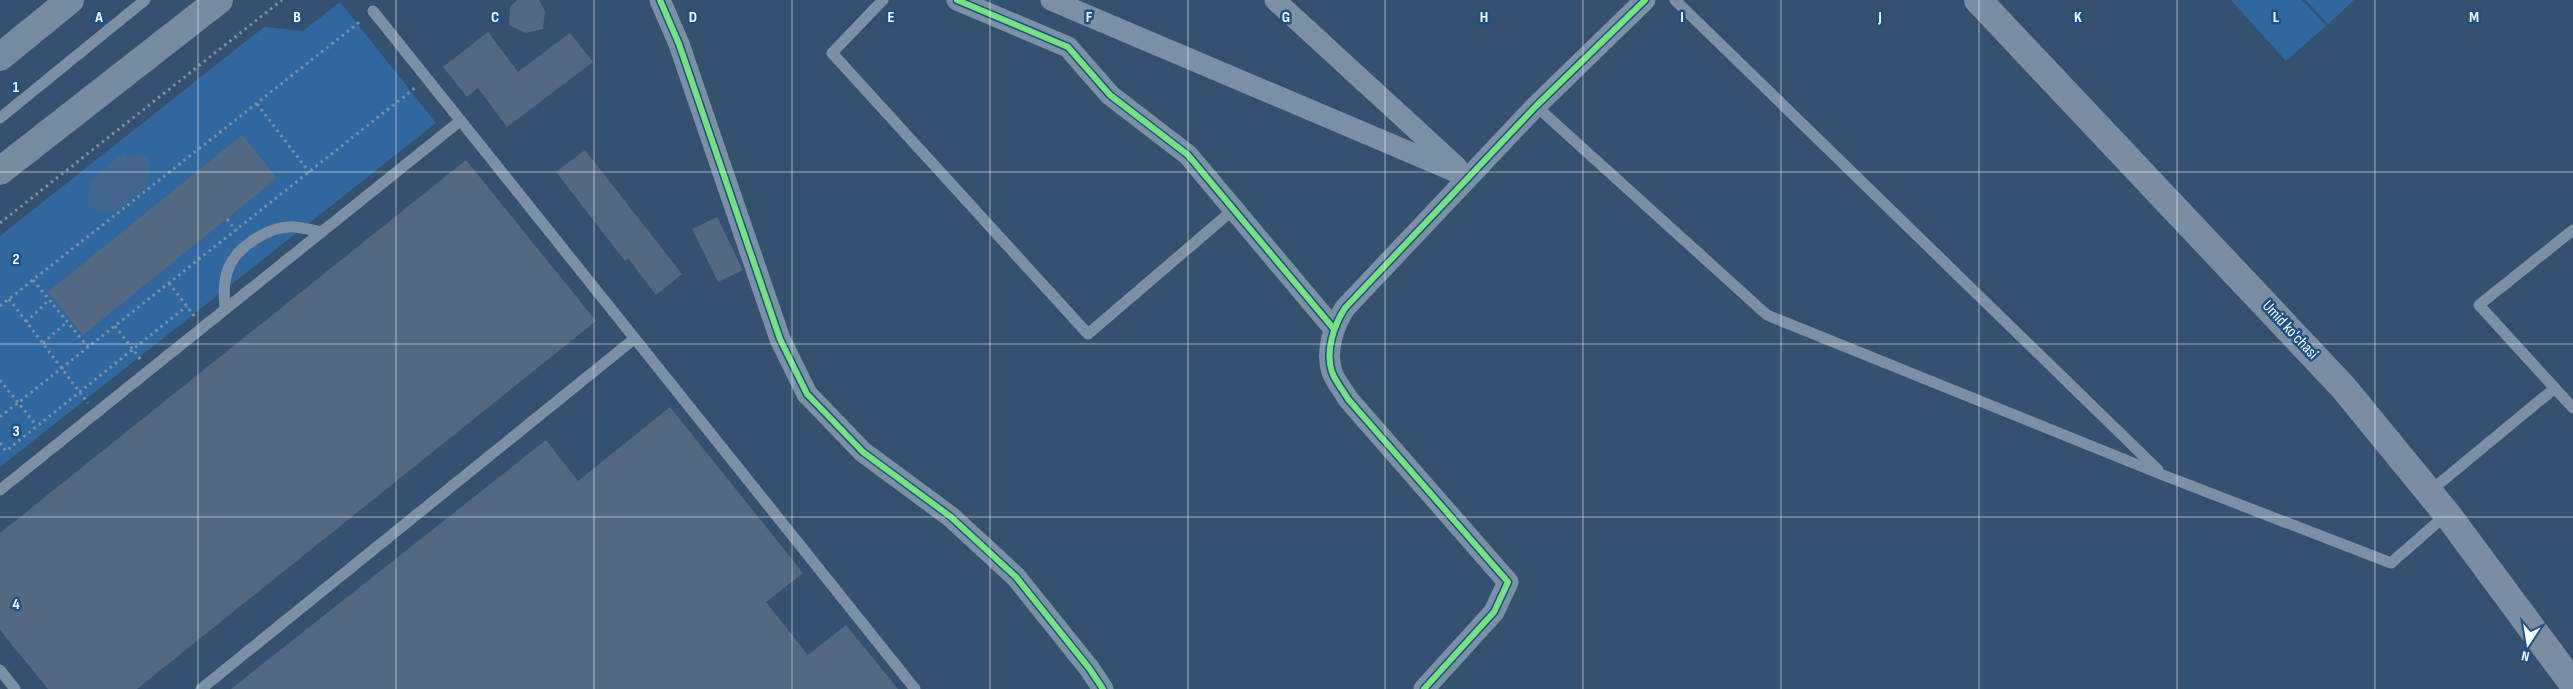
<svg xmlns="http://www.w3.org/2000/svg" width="2573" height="689" viewBox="0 0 2573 689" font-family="'Sofia Sans Condensed',sans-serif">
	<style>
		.green { fill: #31679f }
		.water { fill: #42668e }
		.building { fill: #536982 }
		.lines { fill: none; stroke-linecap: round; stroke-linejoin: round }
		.path { stroke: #7b90a5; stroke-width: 3; stroke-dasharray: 2.5 4; stroke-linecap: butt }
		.service { stroke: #7b90a5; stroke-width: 11 }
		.minor { stroke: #7b90a5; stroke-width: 21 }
		.secondary { stroke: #778ba1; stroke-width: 28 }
		.primary { stroke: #7a8da3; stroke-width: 28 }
		.cycleway-casing { stroke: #1c5088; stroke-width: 9 }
		.cycleway { stroke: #77e17e; stroke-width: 6 }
		.grid { fill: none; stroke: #fff; stroke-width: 1; stroke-opacity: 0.55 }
		.labels { text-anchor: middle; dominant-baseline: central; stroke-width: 5; stroke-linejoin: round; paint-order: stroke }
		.street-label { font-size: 16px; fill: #fff; stroke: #1c5088 }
		.grid-label { font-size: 16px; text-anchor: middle; font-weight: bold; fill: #fff; stroke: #1c5088; stroke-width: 5; stroke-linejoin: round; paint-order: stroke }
	</style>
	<rect width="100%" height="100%" fill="#345170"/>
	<g class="green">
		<polygon points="2231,0 2302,0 2326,26 2286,61"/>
		<polygon points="2306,0 2354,0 2328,24"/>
		<polygon points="340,2 436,123 0,467 0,236 264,27 303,31"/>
	</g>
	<path class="water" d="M124,152l4,5 9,-4 10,4c5,8 6,13 0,21l3,5 -38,31 -3,-4c-17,5 -27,-6 -19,-22l-4,-4z"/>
	<g class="building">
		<polygon points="517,0 539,0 545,11 543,29 525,33 509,25 510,7"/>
		<polygon points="488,32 518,72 570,33 593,62 507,127 478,88 467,97 443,67"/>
		<polygon points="242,135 277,178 83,335 48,292"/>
		<polygon points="585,150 682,274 656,295 628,258 625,261 556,172"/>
		<polygon points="466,160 596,321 137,689 48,689 0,630 0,533"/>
		<polygon points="717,217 743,270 718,282 692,229"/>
		<polygon points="670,407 803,573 766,602 808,655 846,625 898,689 231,689 546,440 578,481"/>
	</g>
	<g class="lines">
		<g class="path">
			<polyline points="257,104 309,172"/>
			<polyline points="227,219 237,232"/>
			<polyline points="0,223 282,0"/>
			<polyline points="33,280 88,347"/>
			<polyline points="169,283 195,317"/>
			<polyline points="9,299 88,403"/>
			<polyline points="0,306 362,20"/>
			<polyline points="26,322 49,300"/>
			<polyline points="115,326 141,360"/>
			<polyline points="43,343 67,322"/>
			<polyline points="0,380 36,425"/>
			<polyline points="0,417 416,87"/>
			<polyline points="0,443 6,451 187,306"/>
		</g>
		<g class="service">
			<polyline points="883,0 832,53 1088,334 1234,209"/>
			<polyline points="1675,0 2158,470"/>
			<polyline points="373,11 915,689"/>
			<polyline points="1536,106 1767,315 2163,475 2391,563 2447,514"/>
			<polyline points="0,118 145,0"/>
			<polyline points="2573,230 2479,305 2573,408"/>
			<path d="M225,309c-1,-14 -2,-28 4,-42 10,-22 42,-42 66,-40 9,1 18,3 27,5"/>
			<polyline points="0,490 460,121"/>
			<polyline points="2429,492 2555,388"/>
			<polyline points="0,670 15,689"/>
			<polyline points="201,689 634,339"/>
		</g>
		<g class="minor">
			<polyline points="660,0 679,44 780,339 807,394 863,452 951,517 1016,577 1089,668 1103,689"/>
			<polyline points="957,0 1068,47 1110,95 1188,155 1334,329"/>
			<polyline points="1051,0 1468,177"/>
			<polyline points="1275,0 1457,167"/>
			<path d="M1424,689l70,-77 14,-30 -160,-183c-5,-9 -13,-18 -16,-27 -7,-21 2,-47 13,-64l191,-202 109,-106"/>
		</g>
		<g class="secondary">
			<polyline points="0,57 70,0"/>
			<polyline points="0,171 219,0"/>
		</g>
		<polyline class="primary" points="1978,0 2343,387 2447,514 2573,684"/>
		<defs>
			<g id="cycleway">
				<polyline points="660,0 679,44 780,339 807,394 863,452 951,517 1016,577 1089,668 1103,689"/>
				<polyline points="957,0 1068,47 1110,95 1188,155 1334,329"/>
				<path d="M1424,689l70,-77 14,-30 -160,-183c-5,-9 -13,-18 -16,-27 -7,-21 2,-47 13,-64l191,-202 109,-106"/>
			</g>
		</defs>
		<use href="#cycleway" class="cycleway-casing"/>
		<use href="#cycleway" class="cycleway"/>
	</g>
	<path class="grid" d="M198,0v689M396,0v689M594,0v689M792,0v689M990,0v689M1188,0v689M1385,0v689M1583,0v689M1781,0v689M1979,0v689M2177,0v689M2375,0v689M0,172h2573M0,344h2573M0,517h2573"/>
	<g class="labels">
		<g class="street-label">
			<text transform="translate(2290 330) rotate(47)">Umid ko'chasi</text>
		</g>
	</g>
	<g class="grid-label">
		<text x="99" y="22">A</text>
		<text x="297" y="22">B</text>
		<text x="495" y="22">C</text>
		<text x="693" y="22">D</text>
		<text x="891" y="22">E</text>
		<text x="1089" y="22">F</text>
		<text x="1286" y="22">G</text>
		<text x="1484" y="22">H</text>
		<text x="1682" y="22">I</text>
		<text x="1880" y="22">J</text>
		<text x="2078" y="22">K</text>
		<text x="2276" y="22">L</text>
		<text x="2474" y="22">M</text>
		<text x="16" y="92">1</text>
		<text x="16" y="264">2</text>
		<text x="16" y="436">3</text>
		<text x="16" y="609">4</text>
	</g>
	<g transform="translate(2528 644) rotate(192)" stroke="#1c5088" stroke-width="4" paint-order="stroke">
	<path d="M0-4L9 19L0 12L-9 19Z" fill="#ffffff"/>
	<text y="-8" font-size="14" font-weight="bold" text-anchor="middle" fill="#ffffff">N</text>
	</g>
</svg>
